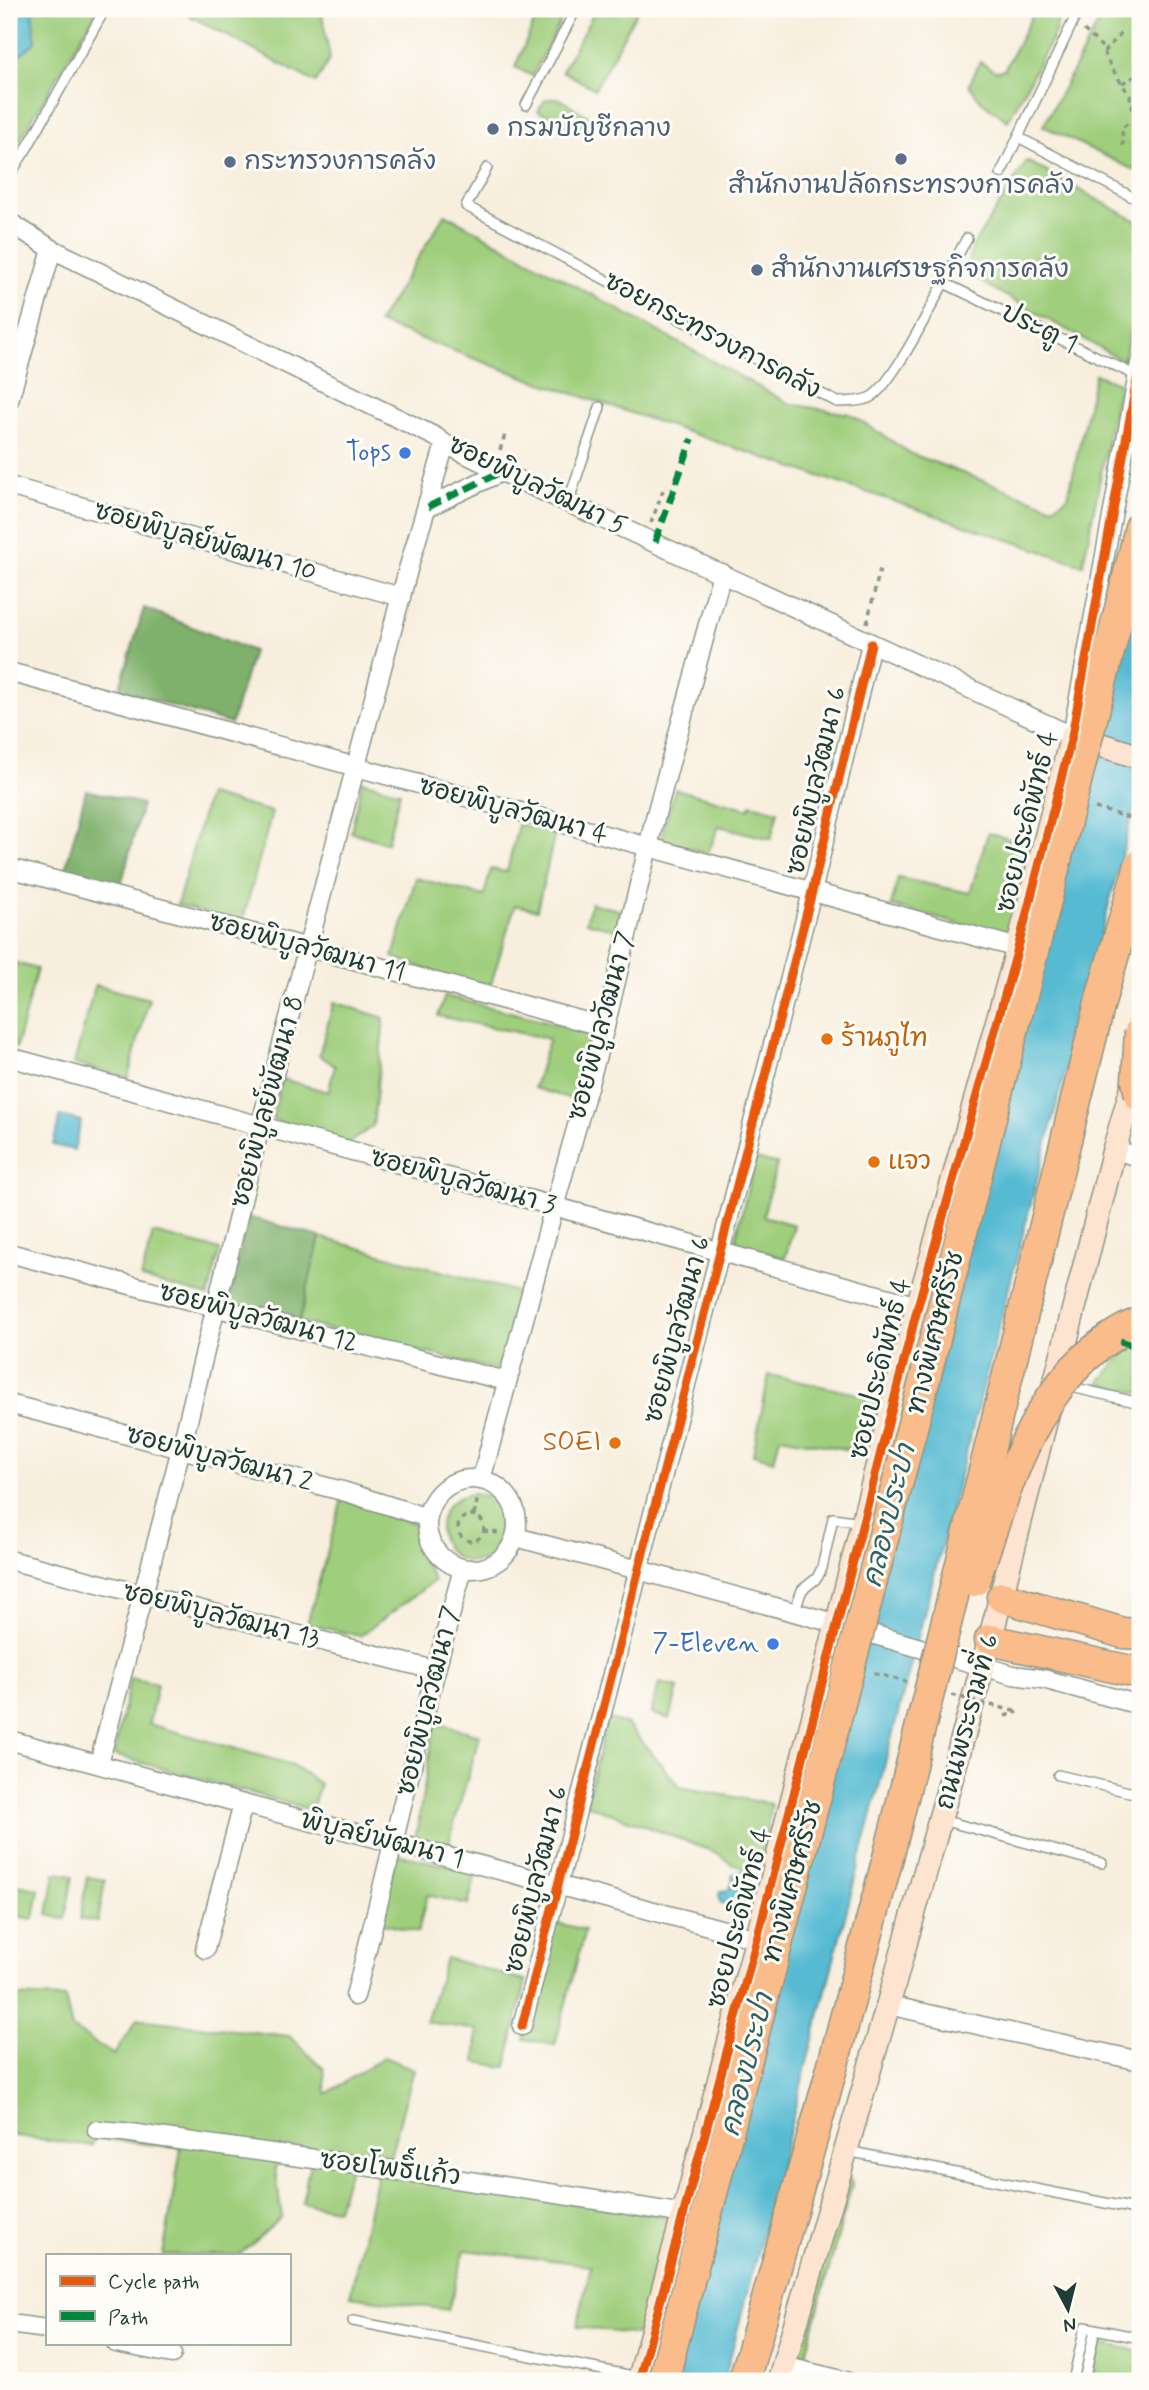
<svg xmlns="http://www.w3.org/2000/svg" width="1149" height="2390" viewBox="0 0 1149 2390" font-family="Mynerve,'Playpen Sans Thai',sans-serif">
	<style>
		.green { fill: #9fce7c; stroke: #5f8658; stroke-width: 2 }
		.forest { fill: #7fb16c; stroke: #4f7750; stroke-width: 2 }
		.water { fill: #54bad2; stroke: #3a7c83; stroke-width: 2 }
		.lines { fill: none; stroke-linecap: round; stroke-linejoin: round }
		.lane-casing { stroke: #8c9688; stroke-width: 12 }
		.street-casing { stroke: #8c9688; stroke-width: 21 }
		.secondary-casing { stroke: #8c9688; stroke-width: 26 }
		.highway-casing { stroke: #8c9688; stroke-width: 33 }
		.path { stroke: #8c9688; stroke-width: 3.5; stroke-dasharray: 5 5; stroke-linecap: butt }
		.lane { stroke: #fff; stroke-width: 9 }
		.street { stroke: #fff; stroke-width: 18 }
		.secondary { stroke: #fde4d0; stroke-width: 23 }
		.highway { stroke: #f9bc8a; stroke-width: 30 }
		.highway-bridge-casing { stroke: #8c9688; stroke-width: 33; stroke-linecap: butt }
		.path-bridge { stroke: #8c9688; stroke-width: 3.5; stroke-dasharray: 5 5; stroke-linecap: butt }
		.highway-bridge { stroke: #f9bc8a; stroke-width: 30 }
		.quiet { stroke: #00873e; stroke-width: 7; stroke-dasharray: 14 7; stroke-linecap: butt }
		.cycleway-casing { stroke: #fdfcf7; stroke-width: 13 }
		.cycleway { stroke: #e8590c; stroke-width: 9 }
		.service-dot { fill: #5c6f8a; stroke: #fdfcf7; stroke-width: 2.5 }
		.shop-dot { fill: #3f7fe0; stroke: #fdfcf7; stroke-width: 2.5 }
		.food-dot { fill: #e8710a; stroke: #fdfcf7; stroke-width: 2.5 }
		.labels { text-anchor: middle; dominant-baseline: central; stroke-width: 6; stroke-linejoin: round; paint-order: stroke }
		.service-label { font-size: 26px; fill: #4e5e75; stroke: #fdfcf7; text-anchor: start }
		.street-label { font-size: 26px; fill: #1f3d34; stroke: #fdfcf7 }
		.shop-label { font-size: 26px; fill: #366cbe; stroke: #fdfcf7; text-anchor: end }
		.food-label { font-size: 26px; fill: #c56008; stroke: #fdfcf7; text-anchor: start }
		.water-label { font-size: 28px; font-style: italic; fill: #2f6263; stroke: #fdfcf7 }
	</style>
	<rect width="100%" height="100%" fill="#fdfcf7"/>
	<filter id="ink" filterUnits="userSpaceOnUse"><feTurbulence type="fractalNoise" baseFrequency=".0143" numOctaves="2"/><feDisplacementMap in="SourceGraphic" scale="14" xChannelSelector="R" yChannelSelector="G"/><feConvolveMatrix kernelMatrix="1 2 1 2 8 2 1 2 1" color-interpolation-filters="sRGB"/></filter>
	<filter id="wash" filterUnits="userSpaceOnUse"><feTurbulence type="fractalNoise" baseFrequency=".00686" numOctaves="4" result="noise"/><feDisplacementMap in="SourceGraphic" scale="28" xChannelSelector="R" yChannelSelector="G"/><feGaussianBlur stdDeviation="1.57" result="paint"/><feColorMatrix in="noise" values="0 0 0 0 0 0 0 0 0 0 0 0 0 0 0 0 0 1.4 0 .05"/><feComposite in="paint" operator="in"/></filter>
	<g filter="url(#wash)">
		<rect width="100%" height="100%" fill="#f8eedd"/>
		<g class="green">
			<polygon points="9,9 98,9 9,158"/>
			<polygon points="177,9 321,9 330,58 316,83"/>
			<polygon points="540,9 567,9 532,76 515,67"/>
			<polygon points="596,9 638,9 595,89 562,71"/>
			<polygon points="1031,9 1060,9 1055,33 1008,121 981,101 969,85 980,62 996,71 1004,70 1032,16"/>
			<polygon points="1106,9 1140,9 1140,173 1043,126"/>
			<polygon points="558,98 594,120 582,133 538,111 545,100"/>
			<polygon points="1027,161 1140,223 1140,294 1123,361 974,278 968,261 975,242"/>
			<polygon points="445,214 790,404 850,414 912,454 1053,507 1068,497 1095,374 1119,383 1083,565 527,378 378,323"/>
			<polygon points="362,781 400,792 387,843 351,832"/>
			<polygon points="675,789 749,809 751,804 778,811 771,839 719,826 708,853 663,841 661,837"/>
			<polygon points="208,795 272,812 242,923 177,905"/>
			<polygon points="518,824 555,833 537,910 515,905 491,984 451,979 393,957 416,878 484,896 491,869 507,872"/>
			<polygon points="988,833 1033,845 1010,938 891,906 898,878 970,893"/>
			<polygon points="591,903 622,911 617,930 586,922"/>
			<polygon points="9,961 37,969 16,1048 9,1046"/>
			<polygon points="95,985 149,999 128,1078 74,1064"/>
			<polygon points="445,996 591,1032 575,1100 534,1088 549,1039 438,1016"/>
			<polygon points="334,1002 384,1018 373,1126 349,1143 272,1119 282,1079 328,1092 335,1066 319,1055"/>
			<polygon points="755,1159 777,1164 763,1216 794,1225 785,1258 738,1245 736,1237"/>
			<polygon points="153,1233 220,1250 208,1296 141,1278"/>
			<polygon points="320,1237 520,1293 501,1371 299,1322"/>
			<polygon points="1140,1333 1140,1393 1098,1384"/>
			<polygon points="769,1375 881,1399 867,1453 780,1437 774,1460 753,1454"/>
			<circle cx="474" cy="1528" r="34"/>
			<polygon points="342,1499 417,1524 421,1536 424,1560 434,1581 360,1636 307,1624"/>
			<polygon points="130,1678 157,1684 149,1724 292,1765 320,1784 312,1810 114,1755"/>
			<polygon points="659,1683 678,1688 670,1719 651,1714"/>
			<polygon points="607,1718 628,1725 680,1787 772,1804 758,1872 732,1864 717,1853 586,1804"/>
			<polygon points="435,1723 480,1735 448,1845 419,1841 416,1835"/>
			<polygon points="396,1854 476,1872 468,1905 427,1895 418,1932 380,1923"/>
			<polygon points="55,1873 73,1876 65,1919 48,1915"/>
			<polygon points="87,1877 105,1880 98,1922 80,1919"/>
			<polygon points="9,1884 39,1889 34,1919 9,1915"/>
			<polygon points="553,1922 585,1930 555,2045 524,2039"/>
			<polygon points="446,1958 526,1981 506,2067 476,2062 477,2030 426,2022"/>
			<polygon points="9,1996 65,1998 72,2028 114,2055 137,2019 289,2036 324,2069 326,2094 384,2057 414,2069 389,2160 354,2155 337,2209 302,2203 312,2152 289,2149 275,2168 282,2217 239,2255 163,2255 181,2148 95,2138 92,2146 9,2135"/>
			<polygon points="844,2167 852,2184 801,2372 786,2371"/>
			<polygon points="377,2174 665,2216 667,2221 637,2335 577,2327 591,2265 465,2250 448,2310 350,2296"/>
			<polygon points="1100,2343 1140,2351 1140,2381 1092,2381"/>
		</g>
		<g class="forest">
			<polygon points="144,608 253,651 231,724 119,690"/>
			<polygon points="86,790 142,804 121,886 65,871"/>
			<polygon points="248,1217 320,1237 299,1322 228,1304"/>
		</g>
		<g class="water">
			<path d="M15,9h19l-1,11 3,21c-8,9 -18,14 -27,22v-51z"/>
			<polygon points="1140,582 1140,785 724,2381 672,2381"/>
			<polygon points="60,1116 81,1121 74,1150 53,1145"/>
			<path d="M749,1869c9,17 -6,29 -18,39l-10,-5 -2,-9 2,-3 8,-1 4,-9 -1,-6z"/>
		</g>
	</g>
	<g filter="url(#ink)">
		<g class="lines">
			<defs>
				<g id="lane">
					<polyline points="526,105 576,9"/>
					<polyline points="1018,137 1140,201"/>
					<path d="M487,168l-21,38 371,196c10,0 22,0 32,-4 26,-11 81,-130 98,-160"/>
					<polyline points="1001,173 1079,9"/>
					<polyline points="9,176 27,148 105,9"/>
					<polyline points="942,282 1137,376"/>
					<polyline points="568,503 600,407"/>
					<polyline points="1067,1386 1140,1403"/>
					<polyline points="794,1612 802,1590 817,1578 822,1568 833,1518 861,1522"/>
					<polyline points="1058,1775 1129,1792 1140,1792"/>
					<polyline points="942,1820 1102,1863"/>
					<polyline points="847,2151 1140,2210"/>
					<polyline points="353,2321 638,2377"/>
					<polyline points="1073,2381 1085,2327 1140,2338"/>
					<polyline points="1084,2381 1095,2329"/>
				</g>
				<g id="street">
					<polyline points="9,222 52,249 436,437 445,444 525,483 1072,736 1140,363"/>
					<polyline points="9,400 52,249"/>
					<polyline points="9,486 401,597"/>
					<polyline points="428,507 501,472"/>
					<polyline points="9,672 1018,948"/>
					<polyline points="9,868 605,1027"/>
					<polyline points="9,1057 918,1306"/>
					<polyline points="1114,1150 1140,1157"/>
					<polyline points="9,1253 317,1334 507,1381"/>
					<polyline points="9,1404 346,1492 428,1518"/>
					<circle cx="472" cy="1524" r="45"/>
					<polyline points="481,1480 554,1207 605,1027 655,818 722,573"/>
					<polyline points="516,1537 827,1621 1013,1675 1043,1679 1140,1705"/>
					<polyline points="9,1560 434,1670"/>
					<polyline points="9,1740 243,1804 557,1885 757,1939"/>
					<polyline points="99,1763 183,1441 260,1127 409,566 445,444"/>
					<polyline points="205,1949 243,1804"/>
					<path d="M355,1996c37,-142 68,-286 108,-427"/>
					<polyline points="888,2005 1140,2061"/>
					<polyline points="522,2026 812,892 871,644"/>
					<path d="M97,2130l26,2c187,27 374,51 561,82"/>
					<polyline points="9,2324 47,2329"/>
					<polyline points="116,2343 172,2354"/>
					<polyline points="783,2366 846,2381"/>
				</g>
				<g id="secondary">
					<polyline points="639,2381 757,1939 918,1306 1018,948 1072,736 1140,757"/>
					<polyline points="779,2381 888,2005 990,1640 1114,1150 1136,1074"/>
				</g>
				<g id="highway">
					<polyline points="1134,553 1140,527"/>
					<polyline points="1002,1597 1123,1633 1140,1634"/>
					<polyline points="990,1640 1140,1673"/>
				</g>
			</defs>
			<use href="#lane" class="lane-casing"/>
			<use href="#street" class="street-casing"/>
			<use href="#secondary" class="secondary-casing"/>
			<use href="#highway" class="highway-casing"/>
			<g class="path">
				<polyline points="1084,30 1101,46 1111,67 1130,96 1135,120"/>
				<polyline points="1104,52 1124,30"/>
				<polyline points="1122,83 1140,74"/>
				<polyline points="1123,146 1122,128 1131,121 1140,120"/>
				<polyline points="500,450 506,432"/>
				<polyline points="651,523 665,485"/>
				<polyline points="867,623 880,569"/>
				<polyline points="474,1515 478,1497"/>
				<circle cx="471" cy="1528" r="13"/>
				<polyline points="483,1531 498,1533"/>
				<polyline points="1005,1716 1018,1712"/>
			</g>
			<use href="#lane" class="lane"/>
			<use href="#street" class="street"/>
			<use href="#secondary" class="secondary"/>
			<use href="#highway" class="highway"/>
			<defs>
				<g id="highway-bridge">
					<polyline points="1140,1031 1137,1080 1140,1096"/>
					<path d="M974,1581c35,-96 62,-215 166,-259"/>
					<polyline points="663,2381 925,1378 1134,553"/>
					<polyline points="744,2381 829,2079 890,1850 1102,995 1140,865"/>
				</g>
			</defs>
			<use href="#highway-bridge" class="highway-bridge-casing"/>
			<g class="path-bridge">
				<polyline points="1095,808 1140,821"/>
				<polyline points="874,1673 907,1682"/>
				<polyline points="952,1695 1018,1712"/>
			</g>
			<use href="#highway-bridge" class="highway-bridge"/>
			<g class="quiet">
				<polyline points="428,507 501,472"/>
				<polyline points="655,542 692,439"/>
				<polyline points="1120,1341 1140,1347"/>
			</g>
			<defs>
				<g id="cycleway">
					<polyline points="522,2026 812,892 871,644"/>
					<polyline points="639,2381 757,1939 918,1306 1018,948 1072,736 1140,363"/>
				</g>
			</defs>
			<use href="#cycleway" class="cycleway-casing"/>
			<use href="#cycleway" class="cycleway"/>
		</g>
	</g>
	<g class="service-dot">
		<circle cx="493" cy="129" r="7"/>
		<circle cx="901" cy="159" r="7"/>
		<circle cx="230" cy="162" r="7"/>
		<circle cx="757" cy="270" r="7"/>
	</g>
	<g class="shop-dot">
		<circle cx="405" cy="453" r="7"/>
		<circle cx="773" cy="1644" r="7"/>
	</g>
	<g class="food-dot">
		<circle cx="827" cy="1039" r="7"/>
		<circle cx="874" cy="1162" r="7"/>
		<circle cx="615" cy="1443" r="7"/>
	</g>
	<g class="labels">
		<g class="service-label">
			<text x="507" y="129">กรมบัญชีกลาง</text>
			<text x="244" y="162">กระทรวงการคลัง</text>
			<text x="901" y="186" text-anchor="middle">สำนักงานปลัดกระทรวงการคลัง</text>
			<text x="771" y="270">สำนักงานเศรษฐกิจการคลัง</text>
		</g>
		<g class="street-label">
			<text transform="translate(1039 329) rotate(26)">ประตู 1</text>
			<text transform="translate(712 336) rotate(28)">ซอยกระทรวงการคลัง</text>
			<text transform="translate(537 486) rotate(26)">ซอยพิบูลวัฒนา 5</text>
			<text transform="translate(205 542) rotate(16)">ซอยพิบูลย์พัฒนา 10</text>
			<text transform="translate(817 781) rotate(-77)">ซอยพิบูลวัฒนา 6</text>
			<text transform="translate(513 811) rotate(15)">ซอยพิบูลวัฒนา 4</text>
			<text transform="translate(1028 822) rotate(-76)">ซอยประดิพัทธ์ 4</text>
			<text transform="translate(307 948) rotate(15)">ซอยพิบูลวัฒนา 11</text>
			<text transform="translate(602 1026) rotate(-75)">ซอยพิบูลวัฒนา 7</text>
			<text transform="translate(268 1102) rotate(-75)">ซอยพิบูลย์พัฒนา 8</text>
			<text transform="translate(463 1182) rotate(15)">ซอยพิบูลวัฒนา 3</text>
			<text transform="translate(258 1318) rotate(15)">ซอยพิบูลวัฒนา 12</text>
			<text transform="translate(678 1330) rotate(-75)">ซอยพิบูลวัฒนา 6</text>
			<text transform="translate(936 1333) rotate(-76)">ทางพิเศษศรีรัช</text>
			<text transform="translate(881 1369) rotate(-76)">ซอยประดิพัทธ์ 4</text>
			<text transform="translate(219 1459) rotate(15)">ซอยพิบูลวัฒนา 2</text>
			<text transform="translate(221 1616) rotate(14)">ซอยพิบูลวัฒนา 13</text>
			<text transform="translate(429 1701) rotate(-76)">ซอยพิบูลวัฒนา 7</text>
			<text transform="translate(968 1722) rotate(-75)">ถนนพระรามที่ 6</text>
			<text transform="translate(382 1840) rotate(14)">พิบูลย์พัฒนา 1</text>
			<text transform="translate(537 1880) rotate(-76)">ซอยพิบูลวัฒนา 6</text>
			<text transform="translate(793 1882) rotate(-75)">ทางพิเศษศรีรัช</text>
			<text transform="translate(740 1918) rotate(-75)">ซอยประดิพัทธ์ 4</text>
			<text transform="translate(390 2169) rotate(7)">ซอยโพธิ์แก้ว</text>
		</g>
		<g class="shop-label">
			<text x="391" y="453">Tops</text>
			<text x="759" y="1644">7-Eleven</text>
		</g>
		<g class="food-label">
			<text x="841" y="1039">ร้านภูไท</text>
			<text x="888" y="1162">แจว</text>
			<text x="601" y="1443" text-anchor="end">SOEI</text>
		</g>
		<g class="water-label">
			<text transform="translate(890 1516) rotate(-76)">คลองประปา</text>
			<text transform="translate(748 2065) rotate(-76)">คลองประปา</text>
		</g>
	</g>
	<rect width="1149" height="2390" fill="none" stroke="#fdfcf7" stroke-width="35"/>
	<rect x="46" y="2254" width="245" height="91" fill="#fdfcf7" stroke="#a4b0a9" stroke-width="2"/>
	<rect x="60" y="2276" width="35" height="10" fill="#e8590c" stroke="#a4b0a9" stroke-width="2"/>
	<text x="108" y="2288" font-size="21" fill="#1f3d34">Cycle path</text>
	<rect x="60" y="2311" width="35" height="10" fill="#00873e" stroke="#a4b0a9" stroke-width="2"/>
	<text x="108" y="2324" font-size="21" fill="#1f3d34">Path</text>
	<g transform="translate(1068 2309) rotate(173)" stroke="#fdfcf7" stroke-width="5" paint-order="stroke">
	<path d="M0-5L12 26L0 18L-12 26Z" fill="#1f3d34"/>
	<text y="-10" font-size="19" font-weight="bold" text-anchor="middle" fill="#1f3d34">N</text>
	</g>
</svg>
